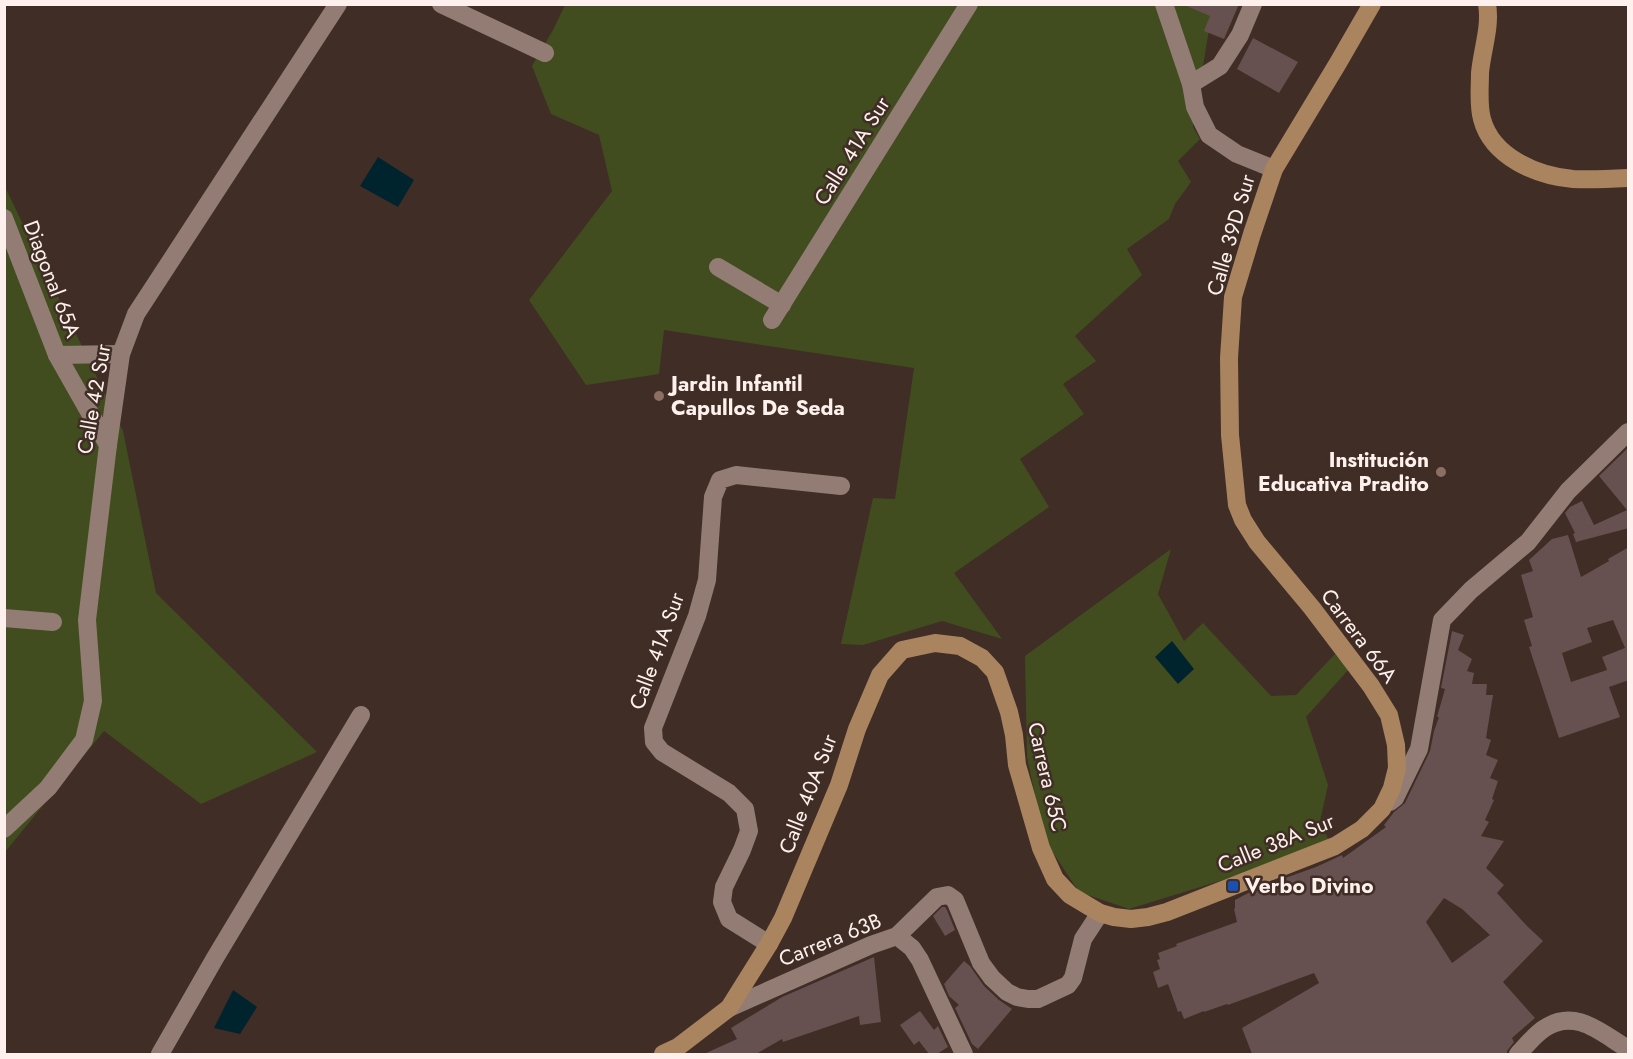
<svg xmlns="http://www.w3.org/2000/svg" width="1633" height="1059" viewBox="0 0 1633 1059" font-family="Jost,sans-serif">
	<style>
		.green { fill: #424d1f }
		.water { fill: #00242d }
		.building { fill: #665050; fill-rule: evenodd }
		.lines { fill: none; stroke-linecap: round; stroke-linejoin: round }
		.street { stroke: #927c74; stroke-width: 18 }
		.secondary { stroke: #a9845f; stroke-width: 18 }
		.education-dot { fill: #8d6e63; stroke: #3f2d26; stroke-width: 2 }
		.transit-dot { fill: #1a4fb4; stroke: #3f2d26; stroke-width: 2 }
		.labels { text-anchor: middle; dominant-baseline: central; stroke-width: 5; stroke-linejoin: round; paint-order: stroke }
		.street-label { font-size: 21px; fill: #fef1ed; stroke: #3f2d26 }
		.poi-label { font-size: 21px; font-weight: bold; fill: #fef1ed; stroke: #3f2d26; text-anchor: start }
	</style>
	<rect width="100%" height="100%" fill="#3f2d26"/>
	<g class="green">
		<polygon points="565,5 1213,5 1193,127 1200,139 1178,161 1191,182 1175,204 1169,219 1127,249 1142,275 1075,336 1096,361 1063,384 1084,414 1020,459 1049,507 954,573 1002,639 942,621 863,645 841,644 873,498 895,499 914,368 664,330 659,374 586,385 529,300 612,191 599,135 551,114 532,66 553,30"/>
		<polygon points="4,185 123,431 156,593 317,752 201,804 104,731 5,852"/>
		<polygon points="1171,549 1158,594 1184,641 1203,623 1271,696 1296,695 1335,654 1349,669 1306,717 1328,785 1320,821 1329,841 1223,880 1129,909 1079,892 1044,839 1027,757 1025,656"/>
	</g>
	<g class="water">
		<polygon points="378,157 414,180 398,207 360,186"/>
		<polygon points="1172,641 1194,669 1178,684 1155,657"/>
		<polygon points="233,990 257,1007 240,1034 214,1028"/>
	</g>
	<g class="building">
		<polygon points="1182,4 1239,4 1224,39 1204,31 1210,16"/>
		<polygon points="1253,38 1298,62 1279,93 1237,69"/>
		<polygon points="1629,447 1629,528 1576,542 1573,534 1575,533 1565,513 1570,507 1582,501 1594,525 1627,510 1599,476"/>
		<path d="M1568,535l13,42 28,-16 -1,-2 21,-12v133l-20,7 11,30 -61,21 -30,-91 3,-1 -8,-26 9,-3 -12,-42 12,-4 -4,-11 23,-21zM1613,620l12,28 -23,9 5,13 -36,12 -9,-29 30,-11 -5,-14z"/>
		<path d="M1452,631l12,4 -6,15 14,9 -5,12 7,2 -2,11h15l-1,11h7l-7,43 5,2 -5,15 12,5 -8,18 8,3 -6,18 2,1 -9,20 4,2 -8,14 23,5 -18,27 18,17 -7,8 30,33 16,15 -40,41 32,36 -23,20 2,4 -7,9v3h-255l-10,-26 77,-45 -5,-10 -86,32 -1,-1 -23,8v-1l-20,8 -3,-8 -3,1 -10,-28 -10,4 -5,-16 7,-3 -3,-9 3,-1 -2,-6 19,-7 -1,-2 61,-22 -3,-13 1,-1v-8l17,-9 35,-9 -2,-4 31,-11 26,-12 1,3 43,-31 -2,-2 10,-13 11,-9 25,-52 4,-20 5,-14h-2l8,-28 -4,-1zM1444,898l18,11 28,26 -38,28 -26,-41z"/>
		<polygon points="942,907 945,907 947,910 955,930 945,936 933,916"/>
		<polygon points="874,957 881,1022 860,1025 859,1016 783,1042 782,1039 756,1054 704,1054 737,1039 731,1028 782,997"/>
		<polygon points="964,961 970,966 984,986 999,1000 1012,1009 978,1049 972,1044 955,1008 959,1005 949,996 944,984"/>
		<polygon points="920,1011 934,1030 938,1026 948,1047 937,1054 929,1054 919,1041 914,1045 900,1025"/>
	</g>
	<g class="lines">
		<g class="street">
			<polyline points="441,4 545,53"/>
			<polyline points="1164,4 1191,84 1195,107 1209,135 1237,154 1274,169"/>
			<polyline points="1191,84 1220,66 1240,35 1253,4"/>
			<polyline points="4,218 57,355 108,445"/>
			<polyline points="718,267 782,305"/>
			<polyline points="772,320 969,4"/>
			<polyline points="57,355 121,354"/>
			<polyline points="4,618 53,622"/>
			<polyline points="1390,802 1395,798 1419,749 1442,620 1471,590 1528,542 1568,491 1628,432"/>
			<polyline points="4,829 48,788 84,740 93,701 87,620 108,445 121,354 136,314 338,4"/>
			<polyline points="897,936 912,948 920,960 964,1054"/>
			<polyline points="769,944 729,919 722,902 724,887 742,850 749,831 745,809 729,793 662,752 654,742 653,728 697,616 707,580 713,497 720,480 736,475 841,486"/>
			<polyline points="729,1008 871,945 897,936 937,897 948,895 955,900 981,963 992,978 1007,992 1017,997 1028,999 1038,999 1068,985 1073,978 1083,939 1100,913"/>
			<polyline points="160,1054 215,958 361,715"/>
			<path d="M1518,1054c8,-8 17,-20 27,-26 31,-20 56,5 83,21"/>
		</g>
		<g class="secondary">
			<path d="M1487,4c4,23 -5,46 -7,69 0,15 -2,32 2,46 10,38 55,57 91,60 18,1 37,0 55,-1"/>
			<polyline points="663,1054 678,1047 729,1008 769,944 783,918 839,785 857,729 880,675 902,650 935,643 960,646 982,658 995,672 1009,712 1014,735 1017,765 1041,848 1055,879 1070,895 1100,913 1114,917 1131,919 1148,917 1167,912 1335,846 1362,829 1382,809 1392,788 1397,768 1396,745 1389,715 1371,686 1312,608 1257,542 1243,520 1237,505 1230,435 1229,358 1233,297 1252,234 1274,169 1338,63 1372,4"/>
		</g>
	</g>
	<g class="education-dot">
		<circle cx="659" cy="396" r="6"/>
		<circle cx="1441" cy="472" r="6"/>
	</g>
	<rect class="transit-dot" x="1227" y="880" width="12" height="12" rx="3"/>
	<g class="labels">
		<g class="street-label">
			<text transform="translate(852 151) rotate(-58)">Calle 41A Sur</text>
			<text transform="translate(1231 235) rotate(-74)">Calle 39D Sur</text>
			<text transform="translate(52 279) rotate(69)">Diagonal 65A</text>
			<text transform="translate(94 399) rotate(-80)">Calle 42 Sur</text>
			<text transform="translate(1359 636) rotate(53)">Carrera 66A</text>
			<text transform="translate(657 651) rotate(-70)">Calle 41A Sur</text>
			<text transform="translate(1047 777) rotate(77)">Carrera 65C</text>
			<text transform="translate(808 794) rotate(-69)">Calle 40A Sur</text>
			<text transform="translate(1276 843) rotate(-22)">Calle 38A Sur</text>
			<text transform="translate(830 940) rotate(-22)">Carrera 63B</text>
		</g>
		<g class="poi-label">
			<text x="671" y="384">Jardin Infantil<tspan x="671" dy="24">Capullos De Seda</tspan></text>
			<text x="1429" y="460" text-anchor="end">Institución<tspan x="1429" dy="24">Educativa Pradito</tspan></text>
			<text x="1245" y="886">Verbo Divino</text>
		</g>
	</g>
	<rect width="1633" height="1059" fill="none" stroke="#fef1ed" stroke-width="12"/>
</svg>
